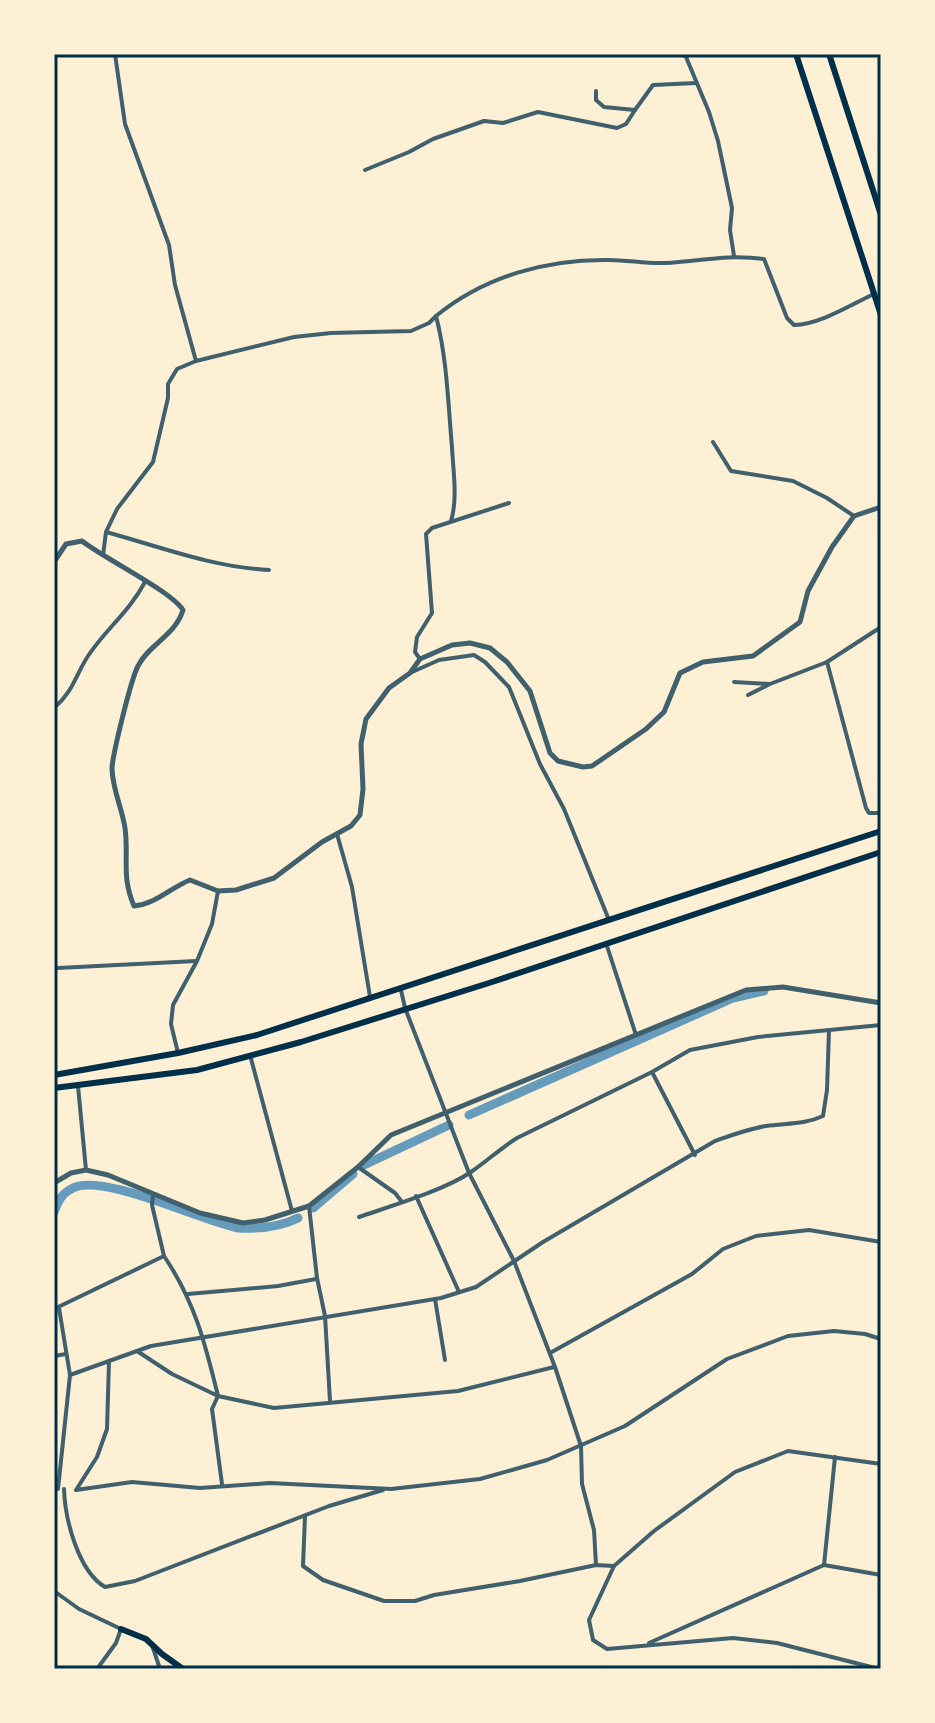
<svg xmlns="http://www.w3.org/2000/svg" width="935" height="1723" viewBox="0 0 935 1723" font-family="'Fira Sans',sans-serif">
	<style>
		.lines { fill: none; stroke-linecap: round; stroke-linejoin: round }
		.canal { stroke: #669bbc; stroke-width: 9 }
		.minor { stroke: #3f606c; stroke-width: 4 }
		.tertiary { stroke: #3f606c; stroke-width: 5 }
		.secondary { stroke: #003049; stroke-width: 6 }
		.neatline { fill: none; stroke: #003049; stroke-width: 3 }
	</style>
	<rect width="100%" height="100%" fill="#fdf0d5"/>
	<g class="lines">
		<g class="canal">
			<polyline points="469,1115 733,998 764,991"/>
			<polyline points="364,1165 449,1125"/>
			<polyline points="313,1208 353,1174"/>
			<path d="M54,1212c4,-11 8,-19 19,-24 31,-15 128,33 165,40 20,1 42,-1 60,-10"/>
		</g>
		<g class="minor">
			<polyline points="682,54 686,57 709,112 718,141 732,208 730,230 734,256"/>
			<polyline points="596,91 596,100 604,107 635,110 653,85 696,83"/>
			<polyline points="365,170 409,152 433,139 484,121 503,123 538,112 617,128 626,124 635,110"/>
			<polyline points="196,361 294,337 331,333 411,331 429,323 436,316"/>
			<polyline points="713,442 731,471 793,481 827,498 854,516"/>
			<path d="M451,521c7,-23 2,-51 1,-74 -4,-44 -5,-89 -16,-131 49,-40 111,-57 173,-56 19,0 38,4 56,3 36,-2 62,-9 99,-4l23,59 7,7c27,-1 56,-20 80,-31"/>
			<path d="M106,532c55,15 106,35 163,38"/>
			<polyline points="103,555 106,532 117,509 153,462 168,398 168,384 177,369 196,361 175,285 169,245 125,124 115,54"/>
			<polyline points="420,659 415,652 417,637 432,613 426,534 432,528 509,503"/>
			<polyline points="827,662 881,627"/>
			<polyline points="410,673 439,660 474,655 485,662 509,687 540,764 564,809 609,920"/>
			<polyline points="734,682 770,684 827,662 866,808 869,813 881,813"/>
			<polyline points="748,695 768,685"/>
			<path d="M54,708c19,-16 21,-32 34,-52 17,-26 41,-44 57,-74"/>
			<polyline points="337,834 352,887 370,997"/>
			<polyline points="606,943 636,1035"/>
			<polyline points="58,968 196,961"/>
			<polyline points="401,990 405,1008 469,1173 514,1261 555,1367 581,1446 582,1484 594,1530 596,1565"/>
			<polyline points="178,1053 171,1024 173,1005 197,961 212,924 218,891"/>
			<polyline points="250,1055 292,1211"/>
			<polyline points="652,1072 695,1155"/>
			<polyline points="78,1086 86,1170"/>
			<polyline points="358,1167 395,1193 402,1202"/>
			<polyline points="416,1196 459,1292"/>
			<polyline points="309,1206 317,1278 325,1316 330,1401"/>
			<path d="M359,1217c32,-11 86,-27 112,-45 16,-11 30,-24 46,-34l135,-66 38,-22 68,-13 123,-12"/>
			<path d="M164,1256c31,46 41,87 54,140l-6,13 10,75"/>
			<polyline points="188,1294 278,1286 316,1279"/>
			<polyline points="435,1299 445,1360"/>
			<polyline points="54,1309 164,1256 152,1205 153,1195"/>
			<polyline points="137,1351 172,1374 218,1396 274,1408 458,1391 554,1367"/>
			<polyline points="550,1353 692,1274 723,1249 756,1236 809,1230 881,1242"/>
			<polyline points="54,1356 66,1354"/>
			<polyline points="109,1361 107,1429 97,1457 76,1490 132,1482 200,1488 270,1483 391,1489 480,1479 547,1460 625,1426 727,1359 788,1336 834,1331 865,1334 881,1339"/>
			<path d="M70,1375l81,-29 290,-48 35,-11 67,-45 172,-101c17,-6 33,-12 51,-15 20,-3 38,-1 57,-10l4,-26 2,-60"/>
			<polyline points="58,1489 70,1375 59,1308"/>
			<path d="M64,1489c1,30 14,82 41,98l30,-6 194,-75 54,-16"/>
			<polyline points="305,1516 303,1566 323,1580 384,1601 415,1601 434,1595 520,1581 596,1565 614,1566"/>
			<polyline points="824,1565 835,1457"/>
			<polyline points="54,1591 79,1609 121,1629 116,1643 97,1669"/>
			<polyline points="649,1643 824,1565 881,1575"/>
			<polyline points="152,1645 160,1669"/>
			<polyline points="879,1669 777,1643 733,1638 607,1649 593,1640 589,1620 614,1566 654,1531 735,1472 788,1451 881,1464"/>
		</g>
		<g class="tertiary">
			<path d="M54,562l12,-18 16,-3c23,18 89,50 101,69 -8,26 -34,34 -45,56 -7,13 -25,87 -26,102 0,20 10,40 13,60 4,29 -4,48 9,78 22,-2 36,-18 56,-26l28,11 18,-1 38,-12 48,-36 29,-16 9,-11 3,-26 -2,-45 5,-25 23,-31 21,-15 10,-14 32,-14 18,-2 20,5 17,14 23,29 20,62 8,8 25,6 9,-1 54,-37 18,-17 16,-39 23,-11 50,-6 47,-34 8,-31 24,-44 22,-31 27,-9"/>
			<polyline points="54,1183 71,1173 86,1170 108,1175 200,1213 243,1223 265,1220 309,1206 358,1167 391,1135 746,990 783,987 881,1003"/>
		</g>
		<g class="secondary">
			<polyline points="796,54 881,315"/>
			<polyline points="829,54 881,215"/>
			<polyline points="54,1075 178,1053 257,1035 881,831"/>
			<polyline points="54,1088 197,1070 301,1042 489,983 881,852"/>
			<polyline points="121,1629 146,1639 162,1654 183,1669"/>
		</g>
	</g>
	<rect width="935" height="1723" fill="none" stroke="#fdf0d5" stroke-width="112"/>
	<rect x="56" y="56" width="823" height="1611" class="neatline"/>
</svg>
